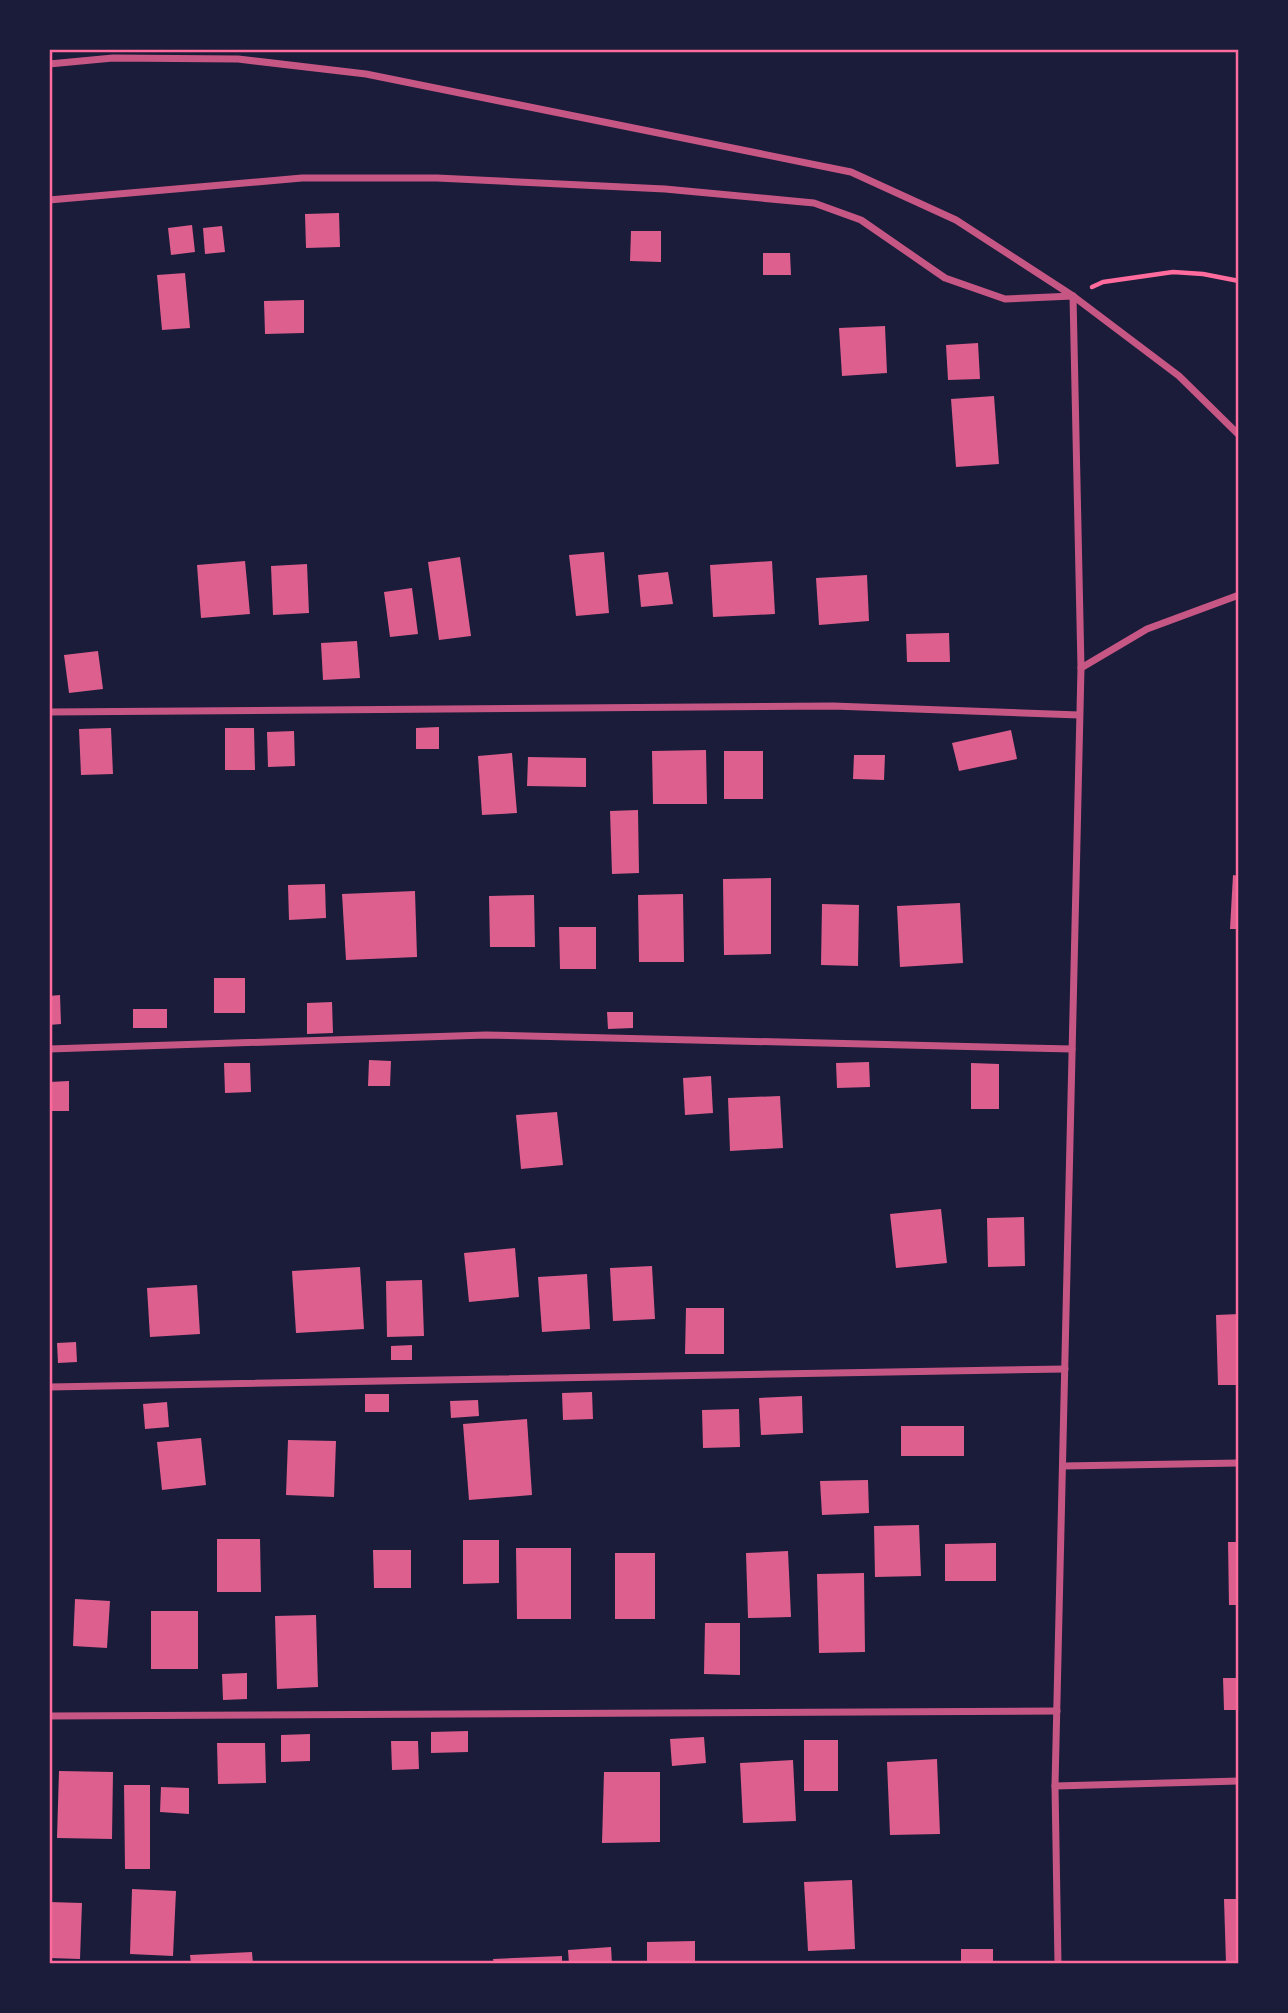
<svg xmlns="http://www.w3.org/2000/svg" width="1288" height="2013" viewBox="0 0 1288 2013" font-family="Ubuntu,sans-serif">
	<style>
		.building { fill: #dd5f8e }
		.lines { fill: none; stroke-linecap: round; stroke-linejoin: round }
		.path { stroke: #ff6b9d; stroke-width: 4.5 }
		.minor { stroke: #c65784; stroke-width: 7 }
		.neatline { fill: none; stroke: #ff6b9d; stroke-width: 2.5 }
	</style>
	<rect width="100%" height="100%" fill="#1b1b3a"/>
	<g class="building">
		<polygon points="339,213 340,247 306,248 305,214"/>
		<polygon points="192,225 195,252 171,255 168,228"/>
		<polygon points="222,226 225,252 205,254 203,228"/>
		<polygon points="631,231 661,231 661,262 630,261"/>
		<polygon points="763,253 790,253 791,275 763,275"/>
		<polygon points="185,273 190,328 162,330 157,275"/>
		<polygon points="304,300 304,333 265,334 264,301"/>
		<polygon points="885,326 887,373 842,376 839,328"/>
		<polygon points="978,343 980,379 948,380 946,345"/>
		<polygon points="994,396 999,464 956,467 951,399"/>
		<polygon points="604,552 609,613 576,616 569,555"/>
		<polygon points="460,557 471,636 439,640 428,562"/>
		<polygon points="245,561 250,614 201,618 197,565"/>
		<polygon points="772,561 775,614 713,617 710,565"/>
		<polygon points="307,564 309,613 273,615 271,566"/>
		<polygon points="668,572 673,604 641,607 638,575"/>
		<polygon points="867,575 869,621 819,625 816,578"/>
		<polygon points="412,588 418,634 390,637 384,592"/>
		<polygon points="949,633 950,662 907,662 906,634"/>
		<polygon points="357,641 360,678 323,680 321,643"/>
		<polygon points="98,651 103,689 69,693 64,655"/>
		<polygon points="439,727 439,749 416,749 416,728"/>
		<polygon points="111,728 113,774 81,775 79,729"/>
		<polygon points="225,728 254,728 255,770 225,770"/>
		<polygon points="1011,730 1017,759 959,771 952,743"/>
		<polygon points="294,731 295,766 268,767 267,732"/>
		<polygon points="706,750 707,804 653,804 652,751"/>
		<rect x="724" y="751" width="39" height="48"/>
		<polygon points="512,753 517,813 482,815 478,756"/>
		<polygon points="854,755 885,755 884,780 853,779"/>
		<polygon points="528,757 586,758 586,787 527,786"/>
		<polygon points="638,810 639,873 612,874 610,811"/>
		<polygon points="1233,875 1239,876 1239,929 1230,929"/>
		<polygon points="771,878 771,954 724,955 723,879"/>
		<polygon points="325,884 326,918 289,920 288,885"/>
		<polygon points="415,891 417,957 346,960 342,894"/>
		<polygon points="683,894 684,962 639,962 638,895"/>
		<polygon points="534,895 535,947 490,947 489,896"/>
		<polygon points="960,903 963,963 900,967 897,906"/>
		<polygon points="822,904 859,905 858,966 821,965"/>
		<polygon points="559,927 596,927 596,969 560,969"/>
		<rect x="214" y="978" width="31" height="35"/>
		<polygon points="60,995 61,1024 49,1025 49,996"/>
		<polygon points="332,1002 333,1033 307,1034 307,1003"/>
		<rect x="133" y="1009" width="34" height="19"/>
		<polygon points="607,1012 633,1012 633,1028 608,1029"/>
		<polygon points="369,1060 391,1061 390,1086 368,1086"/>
		<polygon points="869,1062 870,1087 837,1088 836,1063"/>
		<polygon points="224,1063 250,1063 251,1092 225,1093"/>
		<polygon points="971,1063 999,1064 999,1109 971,1109"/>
		<polygon points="711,1076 713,1113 685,1115 683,1078"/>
		<polygon points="69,1081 69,1111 49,1111 49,1082"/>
		<polygon points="780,1096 783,1148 730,1151 728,1098"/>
		<polygon points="557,1112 563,1165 521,1169 516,1115"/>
		<polygon points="941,1209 947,1263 896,1268 890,1214"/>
		<polygon points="1024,1217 1025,1266 988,1267 987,1218"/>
		<polygon points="515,1248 519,1297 469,1302 464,1253"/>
		<polygon points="652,1266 655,1319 613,1321 610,1268"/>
		<polygon points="360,1267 364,1329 296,1333 292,1271"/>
		<polygon points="587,1274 590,1329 542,1332 538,1277"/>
		<polygon points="422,1280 424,1336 387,1337 386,1281"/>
		<polygon points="197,1285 200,1334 150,1337 147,1288"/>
		<polygon points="686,1308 724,1308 724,1354 685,1354"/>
		<polygon points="1239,1314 1239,1385 1218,1385 1216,1315"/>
		<polygon points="76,1342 77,1362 58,1363 57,1343"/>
		<polygon points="412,1345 412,1360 391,1360 391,1346"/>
		<polygon points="592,1392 593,1419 563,1420 562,1393"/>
		<rect x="365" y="1394" width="24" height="18"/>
		<polygon points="802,1396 803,1433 761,1435 759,1398"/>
		<polygon points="478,1400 479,1416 451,1418 450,1401"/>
		<polygon points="167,1402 169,1427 145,1429 143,1404"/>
		<polygon points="739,1409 740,1447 703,1448 702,1410"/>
		<polygon points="527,1419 532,1495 469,1500 463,1424"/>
		<rect x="901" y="1426" width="63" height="30"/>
		<polygon points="201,1438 206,1485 162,1490 157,1442"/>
		<polygon points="288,1440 336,1441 334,1497 286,1495"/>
		<polygon points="868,1480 869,1513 822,1515 820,1481"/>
		<polygon points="919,1525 921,1576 875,1577 874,1526"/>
		<polygon points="217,1539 260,1539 261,1592 217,1592"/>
		<polygon points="463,1540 499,1540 499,1583 463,1584"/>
		<polygon points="1228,1542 1239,1542 1239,1605 1229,1605"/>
		<polygon points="996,1543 996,1581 945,1581 945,1544"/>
		<polygon points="516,1548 571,1548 571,1619 517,1619"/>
		<polygon points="373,1550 411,1550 411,1588 374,1588"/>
		<polygon points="788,1551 791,1617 748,1618 746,1553"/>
		<rect x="615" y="1553" width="40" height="66"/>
		<polygon points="864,1573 865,1652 819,1653 817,1574"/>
		<polygon points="75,1599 110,1601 107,1648 73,1646"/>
		<rect x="151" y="1611" width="47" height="58"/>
		<polygon points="316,1615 318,1687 277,1689 275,1616"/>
		<polygon points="705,1623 740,1623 740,1675 704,1674"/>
		<polygon points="247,1673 247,1699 223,1700 222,1674"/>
		<polygon points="1223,1678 1239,1678 1239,1710 1224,1710"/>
		<polygon points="468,1731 468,1752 431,1753 431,1732"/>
		<polygon points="310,1734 310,1761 281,1762 281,1735"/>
		<polygon points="704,1737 706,1763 672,1766 670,1739"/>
		<rect x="804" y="1740" width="34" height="51"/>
		<polygon points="391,1741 418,1741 419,1769 392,1770"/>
		<polygon points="217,1743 265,1743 266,1783 218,1784"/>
		<polygon points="937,1759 940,1834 890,1835 887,1762"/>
		<polygon points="793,1760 796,1821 743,1823 740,1763"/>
		<polygon points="59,1771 113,1772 112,1839 57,1838"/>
		<polygon points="604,1772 660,1772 660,1842 602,1843"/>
		<polygon points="124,1785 150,1785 150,1869 125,1869"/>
		<polygon points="161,1787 189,1788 189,1814 160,1812"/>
		<polygon points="852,1880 855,1949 808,1951 804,1882"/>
		<polygon points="132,1889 176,1891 173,1956 130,1954"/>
		<polygon points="1224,1899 1239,1899 1239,1964 1226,1964"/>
		<polygon points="49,1902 82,1903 80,1959 49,1958"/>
		<polygon points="695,1941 695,1964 647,1964 647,1942"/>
		<polygon points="611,1947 612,1964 569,1964 568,1950"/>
		<rect x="961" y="1949" width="32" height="15"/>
		<polygon points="252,1952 253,1964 191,1964 190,1955"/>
		<polygon points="562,1956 562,1964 494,1964 493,1959"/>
	</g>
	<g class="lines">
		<polyline class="path" points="1092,287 1103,282 1173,272 1203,274 1239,281"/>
		<g class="minor">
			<polyline points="49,64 113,58 238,59 366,74 851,172 956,220 1073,296 1179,376 1239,435"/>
			<polyline points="49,200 302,178 437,178 665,189 814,203 861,220 945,278 1005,299 1073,296 1081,668 1055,1786 1058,1964"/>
			<polyline points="1081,668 1147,629 1239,595"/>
			<polyline points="49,712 833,706 1079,715"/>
			<polyline points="49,1049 486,1035 1072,1049"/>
			<polyline points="49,1387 1065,1369"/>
			<polyline points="1063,1466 1239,1463"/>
			<polyline points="49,1716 1057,1711"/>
			<polyline points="1055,1786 1239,1781"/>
		</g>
	</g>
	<rect width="1288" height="2013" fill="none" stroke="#1b1b3a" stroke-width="102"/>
	<rect x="51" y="51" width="1186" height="1911" class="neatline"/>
</svg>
